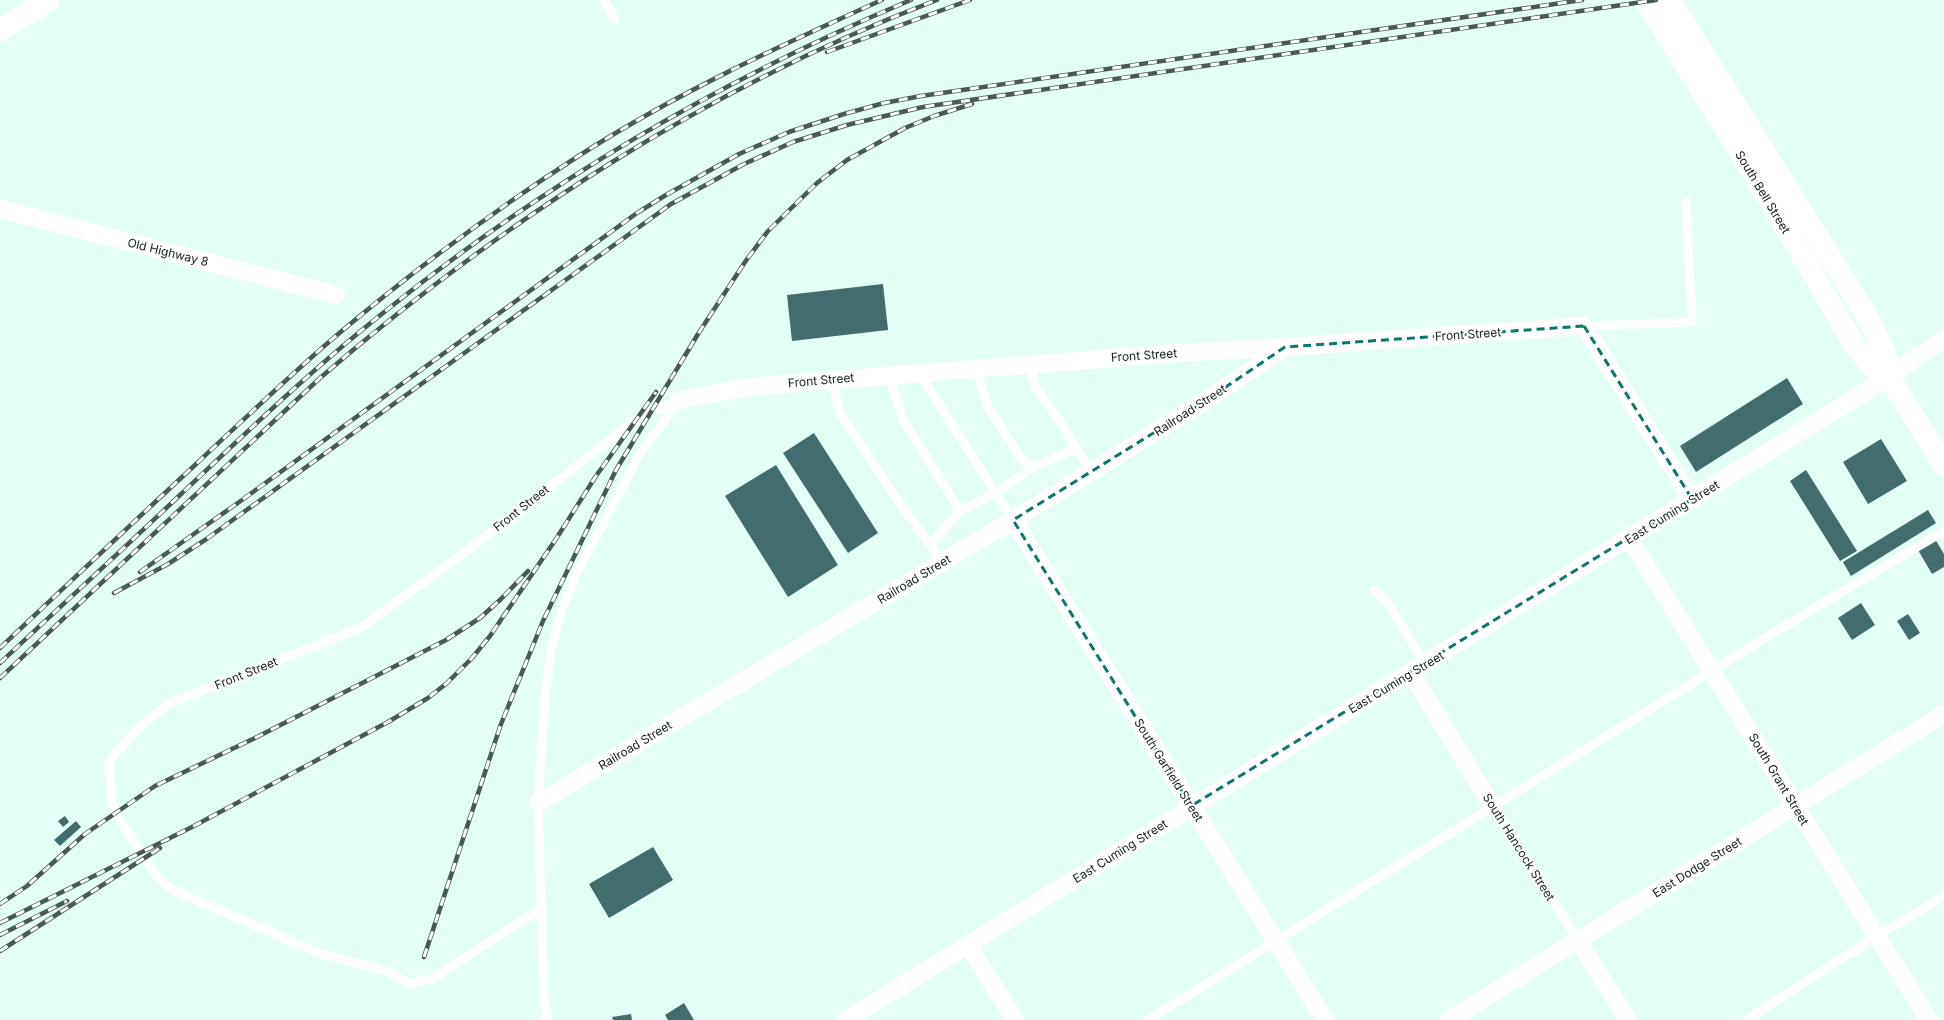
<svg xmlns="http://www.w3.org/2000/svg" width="1944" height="1020" viewBox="0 0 1944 1020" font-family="Inter,sans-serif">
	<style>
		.building { fill: #426c6e }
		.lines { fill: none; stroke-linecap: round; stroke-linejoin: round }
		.service { stroke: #fff; stroke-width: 9 }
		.minor { stroke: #fff; stroke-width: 18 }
		.tertiary { stroke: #fff; stroke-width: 22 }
		.secondary { stroke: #fff; stroke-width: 22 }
		.rail-casing { stroke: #495a55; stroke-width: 4.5 }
		.rail { stroke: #fff; stroke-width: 3; stroke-dasharray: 9; stroke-linecap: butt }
		.marked { fill: none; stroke: #0f766e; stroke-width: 3; stroke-dasharray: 8 5; stroke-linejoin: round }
		.labels { text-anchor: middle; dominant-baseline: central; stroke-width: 4; stroke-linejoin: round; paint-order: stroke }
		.street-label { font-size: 12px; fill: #15221e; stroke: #fff }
	</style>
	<rect width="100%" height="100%" fill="#e3fff6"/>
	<g class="building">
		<polygon points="883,284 888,330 792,341 787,295"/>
		<polygon points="1787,378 1803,404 1696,472 1680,446"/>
		<polygon points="814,433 878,533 848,553 783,453"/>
		<polygon points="1881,439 1907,481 1868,504 1843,462"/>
		<polygon points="776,465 838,565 788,597 725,496"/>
		<polygon points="1806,470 1857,551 1840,561 1790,481"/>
		<polygon points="1928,510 1936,523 1851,576 1843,562"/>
		<polygon points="1935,539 1944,554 1944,567 1932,574 1918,550"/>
		<polygon points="1861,603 1875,625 1852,640 1838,618"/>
		<polygon points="1908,614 1920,633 1909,640 1897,621"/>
		<polygon points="65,816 69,822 63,827 58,821"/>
		<polygon points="76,821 81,827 60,846 54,840"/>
		<polygon points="653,847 673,880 609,918 589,884"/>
		<polygon points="684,1003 694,1020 668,1020 665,1015"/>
		<polygon points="631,1014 632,1020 613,1020 612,1017"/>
	</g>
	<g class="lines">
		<g class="service">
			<polyline points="604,0 615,19"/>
			<polyline points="1584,326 1692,322 1686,202"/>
			<polyline points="1030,364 1035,386 1063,426 1091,472"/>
			<polyline points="976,368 987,405 1021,459 1034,467 1077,448"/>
			<polyline points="919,373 1013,520"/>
			<polyline points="889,375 903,420 960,511 996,493 1034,467"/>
			<polyline points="831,380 840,413 898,501 943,562"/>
			<polyline points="930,545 960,511"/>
			<polyline points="1374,590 1388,603 1425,664"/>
			<polyline points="1493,807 1578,940"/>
			<polyline points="542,908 433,978 410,984 389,972 319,953 171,889 155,874 118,817 112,801 109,761 138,728 168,704 360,628 460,556 638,418 679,400"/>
			<polyline points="547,1020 544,997 538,803 545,697 551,650 561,612 576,575 639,455 679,401"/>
			<polyline points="1148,1020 1773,633 1944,531"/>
			<polyline points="1746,1020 1877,936 1944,896"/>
		</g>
		<g class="minor">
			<polyline points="0,209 336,295"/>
			<polyline points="679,400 738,389 771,385 1177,353 1285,347 1584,326 1692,499"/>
			<polyline points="1013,520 1325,1020"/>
			<polyline points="1629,538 1929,1020"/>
			<polyline points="1411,673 1493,807"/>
			<polyline points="538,803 1013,520 1202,403 1284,348"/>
			<polyline points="1578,940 1628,1020"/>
			<polyline points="968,945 1015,1020"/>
			<polyline points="846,1020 1860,395 1944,339"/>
			<polyline points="1449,1020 1944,714"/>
		</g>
		<polyline class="tertiary" points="0,30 49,0"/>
		<g class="secondary">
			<polyline points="1645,0 1771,202 1855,346 1871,365 1889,377 1944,465"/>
			<polyline points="1670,0 1868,318 1885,352 1889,377"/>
		</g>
		<defs>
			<g id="rail">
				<polyline points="827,52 970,0"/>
				<polyline points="140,572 242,500 637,213 666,195 739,154 789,132 844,114 884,103 921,96 1582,0"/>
				<polyline points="114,593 168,564 205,540 671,204 744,164 793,142 847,125 923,107 1656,0"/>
				<path d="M0,648c65,-61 129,-122 194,-182 47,-44 94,-89 143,-131 76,-64 156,-124 240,-178 96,-62 200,-110 305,-157"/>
				<path d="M0,663c60,-56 120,-111 179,-167 67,-63 132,-126 204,-183 160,-129 339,-234 528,-313"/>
				<path d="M0,678l320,-300c182,-157 392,-293 617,-378"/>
				<polyline points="0,904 27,886 85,834 155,786 259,736 446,640 480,618 501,599 528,571"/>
				<polyline points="0,923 192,827 388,722 428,698 447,683 472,658 490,636 556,539 596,476 656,392"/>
				<polyline points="0,935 67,901"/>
				<polyline points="0,951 160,848"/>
				<polyline points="424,957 501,724 543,621 616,470 698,334 745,262 768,231 817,183 847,160 905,128 934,116 972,104"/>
			</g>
		</defs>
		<use href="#rail" class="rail-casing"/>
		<use href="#rail" class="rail"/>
	</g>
	<path class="marked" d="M1584,326l108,173 -501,307 -178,-286 189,-117 83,-56z"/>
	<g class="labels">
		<g class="street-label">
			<text transform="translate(1763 192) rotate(59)">South Bell Street</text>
			<text transform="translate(168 252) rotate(14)">Old Highway 8</text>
			<text transform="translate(1468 334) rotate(-4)">Front Street</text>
			<text transform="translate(1144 355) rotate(-4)">Front Street</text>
			<text transform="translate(821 380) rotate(-5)">Front Street</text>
			<text transform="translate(1190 410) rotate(-33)">Railroad Street</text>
			<text transform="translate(521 508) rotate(-38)">Front Street</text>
			<text transform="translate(1672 512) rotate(-32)">East Cuming Street</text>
			<text transform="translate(914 579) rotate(-31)">Railroad Street</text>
			<text transform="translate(246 673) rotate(-22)">Front Street</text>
			<text transform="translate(1396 682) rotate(-31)">East Cuming Street</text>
			<text transform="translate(635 745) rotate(-31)">Railroad Street</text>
			<text transform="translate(1169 770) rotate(58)">South Garfield Street</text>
			<text transform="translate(1779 779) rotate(59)">South Grant Street</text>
			<text transform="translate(1519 847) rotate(58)">South Hancock Street</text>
			<text transform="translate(1120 851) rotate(-32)">East Cuming Street</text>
			<text transform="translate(1697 867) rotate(-32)">East Dodge Street</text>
		</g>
	</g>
</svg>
